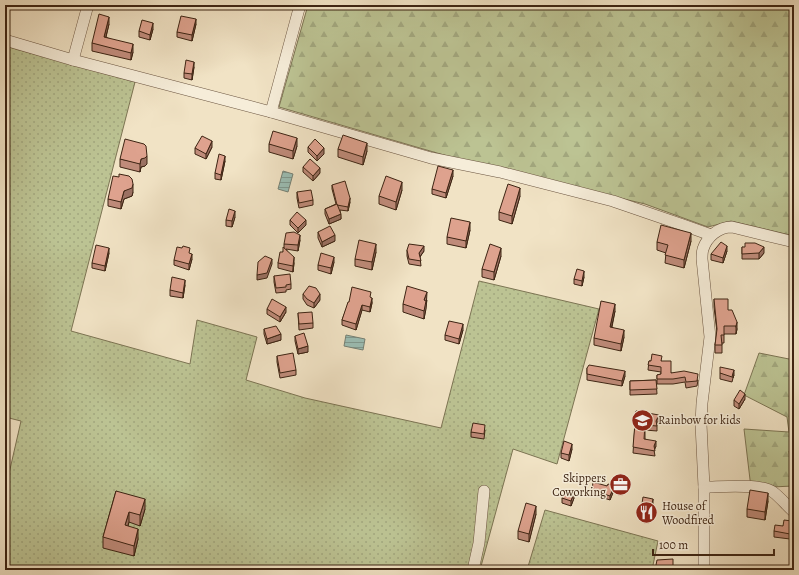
<svg xmlns="http://www.w3.org/2000/svg" width="799" height="575" viewBox="0 0 799 575" font-family="Alegreya,serif">
	<style>
		.grass { fill: url(#grass-dots); stroke: #7c7453 }
		.forest { fill: url(#forest-firs); stroke: #7c7453 }
		.water { fill: url(#water-rules); stroke: #758074 }
		.lines { fill: none; stroke-linecap: round; stroke-linejoin: round }
		.minor-casing { stroke: #6a5440; stroke-width: 12 }
		.minor { stroke: #f6edd9; stroke-width: 11 }
		.wall { fill: #bf8b7a; stroke: #3d2413 }
		.shaded-wall { fill: #9b7163; stroke: #3d2413 }
		.building { fill: #dea28e; stroke: #3d2413 }
		.labels { text-anchor: middle; dominant-baseline: central; stroke-width: 3; stroke-linejoin: round; paint-order: stroke }
		.poi-label { font-size: 12px; fill: #3d2413; stroke: #f6edd9; text-anchor: start }
	</style>
	<defs>
		<pattern id="grass-dots" width="8" height="8" patternUnits="userSpaceOnUse"><rect width="8" height="8" fill="#bcc393"/><path d="M2 2h.1M6 6h.1" fill="none" stroke="#a2a77e" stroke-width="1.8" stroke-linecap="round"/></pattern>
		<pattern id="forest-firs" width="22" height="20" patternUnits="userSpaceOnUse"><rect width="22" height="20" fill="#bcc393"/><path d="M5 1l3.5 6h-7zM16 11l3.5 6h-7z" fill="#a2a77e"/></pattern>
		<pattern id="water-rules" width="6" height="5" patternUnits="userSpaceOnUse"><rect width="6" height="5" fill="#9bbeb4"/><path d="M0 2.5h6" fill="none" stroke="#809a91"/></pattern>
	</defs>
	<rect width="100%" height="100%" fill="#f1e3c5"/>
	<filter id="stains"><feTurbulence type="fractalNoise" baseFrequency=".005" numOctaves="4"/><feColorMatrix values="0 0 0 0 .2 0 0 0 0 .09 0 0 0 0 .02 0 0 0 .5 -.17"/></filter>
	<radialGradient id="worn" r=".72"><stop offset=".6" stop-color="#630" stop-opacity="0"/><stop offset="1" stop-color="#630" stop-opacity=".3"/></radialGradient>
	<g class="grass">
		<polygon points="5,46 135,82 71,331 190,364 197,320 257,337 246,380 305,398 441,428 479,281 599,309 557,464 513,449 480,570 5,570 5,478 8,478 21,421 5,417"/>
		<polygon points="545,510 658,541 652,570 527,570"/>
	</g>
	<g class="forest">
		<polygon points="308,5 794,5 794,236 731,221 708,227 645,204 468,162 279,107"/>
		<polygon points="759,353 794,360 794,448 789,451 793,486 751,488 744,429 789,432 787,417 744,395"/>
	</g>
	<g class="water">
		<polygon points="283,171 293,174 288,192 278,189"/>
		<polygon points="346,335 365,339 363,350 344,346"/>
	</g>
	<g class="lines">
		<defs>
			<g id="minor">
				<polyline points="5,40 73,60 271,112 431,158 500,172 613,201 683,225 711,235"/>
				<polyline points="73,60 88,5"/>
				<polyline points="271,112 300,5"/>
				<path d="M704,487c16,0 57,-4 69,5 8,6 14,14 21,20"/>
				<polyline points="473,570 479,543 484,491"/>
				<path d="M704,570v-83l-3,-63 1,-21 8,-66 -8,-78c0,-3 0,-7 1,-10 4,-12 15,-22 29,-22l62,15"/>
			</g>
		</defs>
		<use href="#minor" class="minor-casing"/>
		<use href="#minor" class="minor"/>
	</g>
	<g class="wall">
		<polygon points="109,24 106,37 133,52 131,60 92,51 92,43"/>
		<polygon points="196,24 192,41 177,37 177,32"/>
		<polygon points="153,29 150,40 139,37 139,31"/>
		<polygon points="194,67 192,80 184,78 184,73"/>
		<polygon points="269,144 297,146 293,159 269,152"/>
		<polygon points="212,147 206,159 195,154 195,148"/>
		<polygon points="308,147 324,154 317,161 308,152"/>
		<polygon points="338,149 367,151 363,165 338,157"/>
		<polygon points="120,159 147,164 145,166 141,167 140,172 120,167"/>
		<polygon points="225,161 221,180 215,179 215,173"/>
		<polygon points="303,167 320,173 313,181 303,172"/>
		<polygon points="453,176 446,198 432,194 432,189"/>
		<polygon points="332,185 350,202 348,211 340,210 341,219 329,224 325,214 325,209 336,204 332,189"/>
		<polygon points="402,190 396,210 379,204 379,196"/>
		<polygon points="133,192 132,196 124,199 121,209 108,206 108,199"/>
		<polygon points="297,192 313,200 313,205 299,208 297,198"/>
		<polygon points="520,196 512,224 499,220 499,212"/>
		<polygon points="235,217 232,227 226,226 226,220"/>
		<polygon points="290,220 306,225 298,233 290,225"/>
		<polygon points="470,230 466,248 447,244 447,237"/>
		<polygon points="318,232 335,241 322,247 318,238"/>
		<polygon points="300,240 298,251 286,249 294,263 293,272 278,268 278,263 283,252 284,248 284,244"/>
		<polygon points="691,241 684,268 665,263 666,253 657,250 657,242"/>
		<polygon points="742,247 764,253 759,259 742,259"/>
		<polygon points="407,250 424,251 420,257 421,266 409,264 407,256"/>
		<polygon points="727,251 723,263 711,260 711,254"/>
		<polygon points="376,252 372,270 355,266 355,259"/>
		<polygon points="109,253 105,271 92,268 92,263"/>
		<polygon points="501,256 494,280 482,277 482,269"/>
		<polygon points="192,259 189,270 174,265 174,260"/>
		<polygon points="334,262 331,274 318,270 318,265"/>
		<polygon points="274,276 291,284 291,289 286,290 286,292 276,293 274,282"/>
		<polygon points="584,277 582,286 574,284 574,279"/>
		<polygon points="185,285 183,298 170,296 170,290"/>
		<polygon points="303,294 320,300 314,308 307,305 303,299"/>
		<polygon points="371,298 372,303 370,312 362,310 356,330 342,325 342,320 349,302"/>
		<polygon points="714,299 728,310 737,329 736,334 724,334 724,343 722,343 722,353 715,353 715,345 717,332 714,307"/>
		<polygon points="427,300 424,319 403,312 403,304"/>
		<polygon points="267,309 286,312 280,322 267,314"/>
		<polygon points="615,311 612,327 624,337 621,351 594,345 594,338"/>
		<polygon points="298,313 313,323 313,328 299,330"/>
		<polygon points="264,329 281,340 267,344 264,334"/>
		<polygon points="463,330 459,344 445,340 445,335"/>
		<polygon points="295,336 308,352 298,354 295,341"/>
		<polygon points="277,356 296,370 296,375 280,378 277,362"/>
		<polygon points="649,361 662,361 671,373 698,380 697,386 686,388 685,382 673,384 657,384 657,375 661,374 661,372 648,370"/>
		<polygon points="587,368 625,376 622,386 587,380"/>
		<polygon points="720,373 734,375 733,378 732,382 720,379"/>
		<polygon points="656,380 657,394 630,395 630,381"/>
		<polygon points="745,399 739,409 734,406 734,400"/>
		<polygon points="636,411 659,420 657,424 657,431 645,430 645,439 656,446 654,450 655,456 633,453"/>
		<polygon points="485,430 484,439 471,437 471,432"/>
		<polygon points="572,449 569,461 561,458 561,453"/>
		<polygon points="607,486 614,490 610,500 592,494 592,490"/>
		<polygon points="116,491 145,509 140,526 129,522 128,526 138,539 134,556 103,548 103,537"/>
		<polygon points="562,498 574,498 571,506 562,503"/>
		<polygon points="768,501 765,520 747,517 747,509"/>
		<polygon points="653,505 650,517 641,515 641,510"/>
		<polygon points="536,514 529,542 518,539 518,531"/>
		<polygon points="783,526 792,526 790,539 774,537 774,531"/>
	</g>
	<g class="shaded-wall">
		<polygon points="109,17 109,24 104,44 104,37"/>
		<polygon points="196,19 196,24 192,41 192,35"/>
		<polygon points="153,23 153,29 150,40 150,35"/>
		<polygon points="133,44 133,52 131,60 131,53"/>
		<polygon points="194,62 194,67 192,80 192,74"/>
		<polygon points="297,138 297,146 293,159 293,151"/>
		<polygon points="212,141 212,147 206,159 206,154"/>
		<polygon points="367,143 367,151 363,165 363,157"/>
		<polygon points="324,148 324,154 317,161 317,156"/>
		<polygon points="147,156 147,164 145,166 141,167 140,172 140,164 141,159"/>
		<polygon points="225,156 225,161 221,180 221,175"/>
		<polygon points="320,168 320,173 313,181 313,176"/>
		<polygon points="453,170 453,176 446,198 446,193"/>
		<polygon points="402,182 402,190 396,210 396,202"/>
		<polygon points="133,184 133,192 132,196 124,199 121,209 121,202 124,191"/>
		<polygon points="520,188 520,196 512,224 512,216"/>
		<polygon points="350,198 350,202 348,211 348,207"/>
		<polygon points="235,211 235,217 232,227 232,221"/>
		<polygon points="341,214 341,219 329,224 329,219"/>
		<polygon points="306,220 306,225 298,233 298,228"/>
		<polygon points="470,222 470,230 466,248 466,241"/>
		<polygon points="691,233 691,241 684,268 684,260"/>
		<polygon points="300,235 300,240 298,251 298,245"/>
		<polygon points="335,235 335,241 322,247 322,242"/>
		<polygon points="376,244 376,252 372,270 372,262"/>
		<polygon points="424,246 424,251 419,258 419,253"/>
		<polygon points="727,246 727,251 723,263 723,258"/>
		<polygon points="764,247 764,253 759,259 759,253"/>
		<polygon points="109,248 109,253 105,271 105,266"/>
		<polygon points="501,248 501,256 494,280 494,272"/>
		<polygon points="192,254 192,259 189,270 189,264"/>
		<polygon points="294,257 294,263 293,272 293,266"/>
		<polygon points="334,257 334,262 331,274 331,268"/>
		<polygon points="272,259 272,264 267,278 257,280 257,275"/>
		<polygon points="584,271 584,277 582,286 582,281"/>
		<polygon points="185,280 185,285 183,298 183,293"/>
		<polygon points="427,292 426,309 424,319 424,300"/>
		<polygon points="320,294 320,300 314,308 314,303"/>
		<polygon points="372,298 372,303 370,312 370,307"/>
		<polygon points="615,304 615,311 610,334 610,327"/>
		<polygon points="362,305 362,310 356,330 356,324"/>
		<polygon points="286,307 286,312 280,322 280,317"/>
		<polygon points="737,322 737,329 736,334 736,326"/>
		<polygon points="463,324 463,330 459,344 459,339"/>
		<polygon points="624,330 624,337 621,351 621,344"/>
		<polygon points="281,334 281,340 267,344 267,339"/>
		<polygon points="308,346 308,352 298,354 298,349"/>
		<polygon points="734,370 734,375 733,378 733,373"/>
		<polygon points="625,371 625,376 622,386 622,381"/>
		<polygon points="745,394 745,399 739,409 739,404"/>
		<polygon points="659,415 659,420 656,426 656,421"/>
		<polygon points="656,441 656,446 654,451 654,446"/>
		<polygon points="572,444 572,449 569,461 569,455"/>
		<polygon points="614,486 614,490 610,500 610,496"/>
		<polygon points="574,492 574,498 571,506 571,501"/>
		<polygon points="768,493 768,501 765,520 765,512"/>
		<polygon points="145,499 145,509 140,526 140,515"/>
		<polygon points="653,499 653,505 650,517 650,512"/>
		<polygon points="536,506 536,514 529,542 529,534"/>
		<polygon points="129,512 129,522 125,535 125,525"/>
		<polygon points="792,521 792,526 790,539 790,534"/>
		<polygon points="138,529 138,539 134,556 134,546"/>
	</g>
	<g class="building">
		<polygon points="99,14 109,17 104,37 133,44 131,53 92,43"/>
		<polygon points="181,16 196,19 192,35 177,32"/>
		<polygon points="142,20 153,23 150,35 139,31"/>
		<polygon points="186,60 194,62 192,74 184,73"/>
		<polygon points="273,131 297,138 293,151 269,144"/>
		<polygon points="343,135 367,143 363,157 338,149"/>
		<polygon points="202,136 212,141 206,154 195,148"/>
		<polygon points="125,139 144,144 146,146 147,156 145,158 141,159 140,164 120,159"/>
		<polygon points="315,139 324,148 317,156 308,147"/>
		<polygon points="219,154 225,156 221,175 215,173"/>
		<polygon points="310,159 320,168 313,176 303,167"/>
		<polygon points="438,166 453,170 446,193 432,189"/>
		<polygon points="119,174 129,176 132,179 133,184 132,188 124,191 121,202 108,199 113,176 119,177"/>
		<polygon points="386,176 402,182 396,202 379,196"/>
		<polygon points="345,181 350,198 348,207 337,205 332,185"/>
		<polygon points="508,184 520,188 512,216 499,212"/>
		<polygon points="311,190 313,200 299,203 297,192"/>
		<polygon points="337,204 341,214 329,219 325,209"/>
		<polygon points="229,209 235,211 232,221 226,220"/>
		<polygon points="297,212 306,220 298,228 290,220"/>
		<polygon points="451,218 470,222 466,241 447,237"/>
		<polygon points="661,225 691,233 684,260 665,255 668,245 657,242"/>
		<polygon points="330,226 335,235 322,242 318,232"/>
		<polygon points="294,232 300,235 298,245 284,244 286,233"/>
		<polygon points="359,240 376,244 372,262 355,259"/>
		<polygon points="721,242 727,246 723,258 711,254"/>
		<polygon points="745,243 755,243 764,247 759,253 742,254 742,247 745,247"/>
		<polygon points="409,244 424,246 419,253 421,261 409,259 407,250"/>
		<polygon points="490,244 501,248 494,272 482,269"/>
		<polygon points="96,245 109,248 105,266 92,263"/>
		<polygon points="183,246 190,248 189,253 192,254 189,264 174,260 177,247 182,248"/>
		<polygon points="283,247 294,257 293,266 278,263 280,252 283,252"/>
		<polygon points="321,253 334,257 331,268 318,265"/>
		<polygon points="265,256 272,259 267,273 257,275 258,262"/>
		<polygon points="577,269 584,271 582,281 574,279"/>
		<polygon points="290,274 291,284 286,285 286,287 276,288 274,276"/>
		<polygon points="172,277 185,280 183,293 170,290"/>
		<polygon points="309,286 316,288 320,294 314,303 307,299 303,294"/>
		<polygon points="407,286 427,292 424,300 426,301 424,311 403,304"/>
		<polygon points="352,287 371,292 370,297 372,298 370,307 362,305 356,324 342,320 348,302 349,302"/>
		<polygon points="272,299 286,307 280,317 267,309"/>
		<polygon points="714,299 728,299 728,310 732,310 737,322 736,326 724,326 724,335 721,335 722,345 715,345 717,329"/>
		<polygon points="601,301 615,304 610,327 624,330 621,344 594,338"/>
		<polygon points="312,312 313,323 299,324 298,313"/>
		<polygon points="449,321 463,324 459,339 445,335"/>
		<polygon points="276,326 281,334 267,339 264,329"/>
		<polygon points="304,333 308,346 298,349 295,336"/>
		<polygon points="293,353 296,370 280,373 277,356"/>
		<polygon points="652,354 662,356 661,361 671,361 671,373 684,371 698,374 697,381 686,382 685,377 673,379 657,379 657,375 661,374 661,367 648,365 649,361 651,361"/>
		<polygon points="589,365 625,371 622,381 587,374 587,368"/>
		<polygon points="720,367 734,370 733,373 732,377 720,373"/>
		<polygon points="656,380 657,389 630,390 630,381"/>
		<polygon points="740,390 745,394 739,404 734,400"/>
		<polygon points="636,411 659,415 656,421 657,426 645,425 644,439 656,441 654,446 655,451 633,447"/>
		<polygon points="473,423 485,425 484,434 471,432"/>
		<polygon points="564,441 572,444 569,455 561,453"/>
		<polygon points="593,482 607,486 608,484 614,486 610,496 592,490"/>
		<polygon points="565,490 574,492 571,501 562,498"/>
		<polygon points="750,490 768,493 765,512 747,509"/>
		<polygon points="116,491 145,499 140,515 129,512 125,525 138,529 134,546 103,537"/>
		<polygon points="643,497 653,499 650,512 641,510"/>
		<polygon points="526,503 536,506 529,534 518,531"/>
		<polygon points="784,520 792,521 790,534 774,531 775,525 783,526"/>
		<polygon points="673,559 673,570 655,570 657,560"/>
	</g>
	<defs>
		<symbol id="school-disc" viewBox="-11 -11 22 22"><circle r="9.5" fill="#8f2418" stroke="#f6edd9"/><path d="M0-5L7-2L0 1L-7-2ZM-4 1L0 2.5L4 1V4Q0 6-4 4Z" fill="#fff"/></symbol>
		<symbol id="office-disc" viewBox="-11 -11 22 22"><circle r="9.5" fill="#8f2418" stroke="#f6edd9"/><path d="M-6-3h4V-5.5h4V-3h4V5H-6ZM-1-4.5V-3h2v-1.5ZM-6 0V1H6V0Z" fill="#fff"/></symbol>
		<symbol id="restaurant-disc" viewBox="-11 -11 22 22"><circle r="9.5" fill="#8f2418" stroke="#f6edd9"/><path d="M-5-6h1v4h1v-4h1v4h1v-4h1v5L-1.5 .5V6h-2V.5L-5-1ZM5-6V6H3V1.5H1.5Q1.5-4 5-6Z" fill="#fff"/></symbol>
	</defs>
	<g fill-rule="evenodd">
		<use href="#school-disc" x="630" y="408" width="25" height="25"/>
		<use href="#office-disc" x="608" y="472" width="25" height="25"/>
		<use href="#restaurant-disc" x="634" y="500" width="25" height="25"/>
	</g>
	<g class="labels">
		<g class="poi-label">
			<text x="658" y="420">Rainbow for kids</text>
			<text x="606" y="478" text-anchor="end">Skippers<tspan x="606" dy="14">Coworking</tspan></text>
			<text x="662" y="506">House of<tspan x="662" dy="14">Woodfired</tspan></text>
		</g>
	</g>
	<rect width="799" height="575" fill="none" stroke="#f1e3c5" stroke-width="20"/>
	<rect x="6" y="6" width="787" height="563" fill="none" stroke="#3d2413" stroke-width="2"/>
	<rect x="10" y="10" width="779" height="555" fill="none" stroke="#3d2413"/>
	<path d="M653 549v6h121v-6" fill="none" stroke="#3d2413" stroke-width="2"/>
	<text x="659" y="549" font-size="12" fill="#3d2413" stroke="#f6edd9" stroke-width="3" paint-order="stroke">100 m</text>
	<rect width="100%" height="100%" filter="url(#stains)"/>
	<rect width="100%" height="100%" fill="url(#worn)"/>
</svg>
